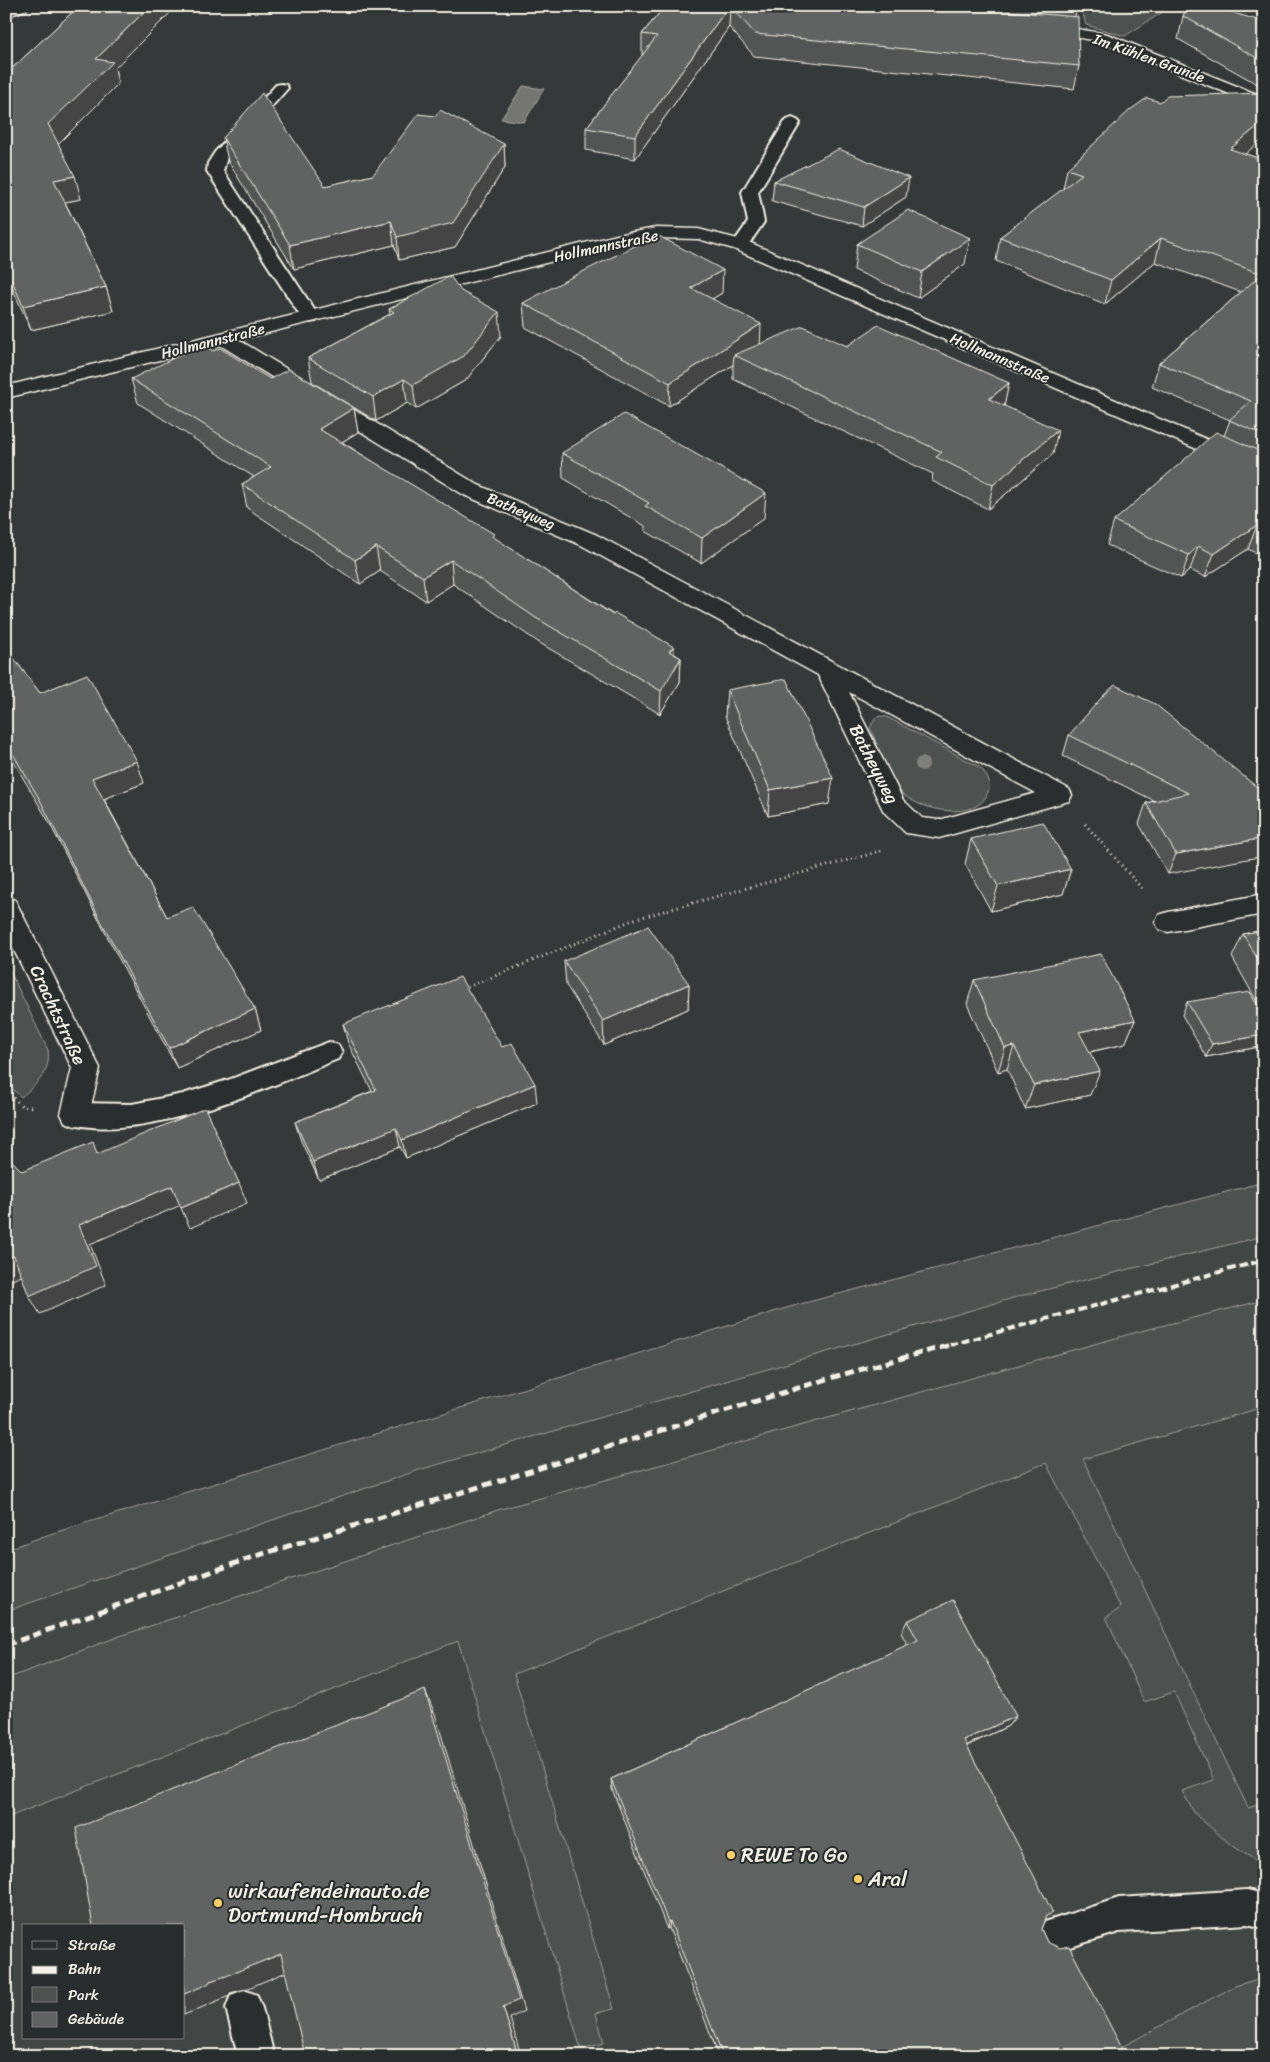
<svg xmlns="http://www.w3.org/2000/svg" width="1270" height="2062" viewBox="0 0 1270 2062" font-family="Sriracha,sans-serif">
	<style>
		.built { fill: #434645; fill-rule: evenodd }
		.green { fill: #4e514f; stroke: #a1a19c }
		.water { fill: #757572; stroke: #a8a7a1 }
		.lines { fill: none; stroke-linecap: round; stroke-linejoin: round }
		.lane-casing { stroke: #f4f1e8; stroke-width: 4 }
		.street-casing { stroke: #f4f1e8; stroke-width: 3 }
		.path { stroke: #f4f1e8; stroke-width: 3; stroke-dasharray: 1 4; stroke-linecap: butt }
		.lane { fill: #2a2d2e; fill-rule: evenodd }
		.street { fill: #2a2d2e; fill-rule: evenodd }
		.rail-far1 { stroke: #f4f1e8; stroke-width: 4; stroke-dasharray: 8 4; stroke-linecap: butt }
		.rail { stroke: #f4f1e8; stroke-width: 5; stroke-dasharray: 9 5; stroke-linecap: butt }
		.tree { fill: #7f7f7c }
		.wall { fill: #535554; stroke: #f4f1e8 }
		.shaded-wall { fill: #444545; stroke: #f4f1e8 }
		.building { fill: #616362; stroke: #f4f1e8 }
		.poi-dot { fill: #ffd166; stroke: #2a2d2e; stroke-width: 2 }
		.labels { text-anchor: middle; dominant-baseline: central; stroke-width: 4; stroke-linejoin: round; paint-order: stroke }
		.far-street-label { font-size: 15px; fill: #f4f1e8; stroke: #2a2d2e }
		.street-label { font-size: 18px; fill: #f4f1e8; stroke: #2a2d2e }
		.near-poi-label { font-size: 21px; fill: #f4f1e8; stroke: #2a2d2e; text-anchor: start }
	</style>
	<rect width="100%" height="100%" fill="#363939"/>
	<filter id="ink" filterUnits="userSpaceOnUse"><feTurbulence type="fractalNoise" baseFrequency=".02" numOctaves="2"/><feDisplacementMap in="SourceGraphic" scale="10" xChannelSelector="R" yChannelSelector="G"/><feConvolveMatrix kernelMatrix="1 2 1 2 8 2 1 2 1" color-interpolation-filters="sRGB"/></filter>
	<g filter="url(#ink)">
		<g class="built">
			<polygon points="1264,1236 1264,1300 1141,1331 6,1680 6,1611 419,1470 1020,1296"/>
			<path d="M1264,1401v655h-1258v-238l452,-177 574,-182zM24,1926h160v112h-160z"/>
		</g>
		<g class="green">
			<polygon points="1081,6 1172,6 1125,36 1086,25"/>
			<path d="M881,716l6,1 94,51c3,4 6,8 8,13 1,4 1,7 -1,11 -9,30 -71,20 -88,-1 -12,-14 -22,-45 -30,-63l5,-10z"/>
			<path d="M6,963l42,87c3,22 -11,34 -27,47l-15,-14z"/>
			<polygon points="1264,1182 1264,1236 1020,1296 419,1470 6,1611 6,1550 50,1534 793,1306"/>
			<polygon points="1264,1300 1264,1407 1083,1459 1248,1808 1264,1803 1264,1866 1230,1844 1195,1814 1182,1791 1214,1780 1174,1692 1144,1702 1106,1617 1121,1608 1046,1463 514,1674 614,2009 596,2013 604,2043 581,2049 458,1641 6,1818 6,1679 120,1636 501,1509 1141,1331"/>
			<polygon points="1264,1977 1264,2056 1105,2056 1235,1986"/>
		</g>
		<polygon class="water" points="523,86 544,89 524,122 501,119"/>
		<g class="lines">
			<defs>
				<g id="lane">
					<polygon points="281,84 286,85 288,88 227,157 223,171 319,317 316,321 310,322 304,321 301,317 207,171 208,163 215,152 276,85"/>
					<polygon points="792,118 797,120 800,123 758,192 764,222 746,248 734,248 732,245 748,222 742,192 784,123 787,120"/>
					<path d="M329,1042l9,3 4,7 -4,7c-68,28 -201,87 -272,63l-4,-8 4,-8 9,-3 57,1 51,-10 45,-14z"/>
					<polygon points="1247,1890 1264,1894 1264,1928 1247,1924 1119,1932 1051,1953 1039,1948 1034,1936 1039,1924 1119,1898"/>
					<polygon points="244,1990 257,1995 262,2008 274,2056 238,2056 226,2008 231,1995"/>
				</g>
				<g id="street">
					<polygon points="9,6 29,6 27,9 6,17 6,7"/>
					<polygon points="1041,23 1107,34 1264,97 1264,108 1099,41 1036,31 1033,28 1036,25"/>
					<path d="M656,228l42,1 48,12 518,223v14l-530,-229 -36,-10 -42,-1 -39,7 -378,95 239,145 119,50 472,254 3,6 -3,6 -130,37 -33,-5 -22,-21 -3,-6 -63,-131 -237,-130 -117,-50 -244,-150 -214,53v-12l611,-151zM849,692l187,101 -97,27 -17,-2 -19,-18z"/>
					<polygon points="1264,894 1264,914 1168,932 1159,929 1155,922 1159,915 1168,912"/>
					<polygon points="6,897 15,900 100,1068 89,1114 85,1122 75,1126 65,1122 61,1114 72,1068 6,934"/>
				</g>
			</defs>
			<use href="#lane" class="lane-casing"/>
			<use href="#street" class="street-casing"/>
			<g class="path">
				<polyline points="1085,824 1143,890"/>
				<polyline points="463,989 635,919 881,851"/>
				<polyline points="6,1091 22,1106 32,1107"/>
			</g>
			<use href="#lane" class="lane"/>
			<use href="#street" class="street"/>
			<polyline class="rail-far1" points="950,1345 1264,1260"/>
			<polyline class="rail" points="6,1645 253,1557 837,1376 954,1344"/>
		</g>
		<circle class="tree" cx="922" cy="764" r="7"/>
		<g class="wall">
			<polygon points="79,6 177,6 115,68 118,84 58,143 81,199 65,202 106,287 113,311 31,330 6,274 6,82 8,80 6,74"/>
			<polygon points="665,6 1077,6 1075,17 1079,66 1074,89 754,56 729,27 635,159 586,150 586,128 642,56 642,34"/>
			<polygon points="1183,16 1264,22 1264,88 1178,39"/>
			<polygon points="223,138 325,186 373,175 504,144 505,167 455,247 399,260 394,245 294,269 228,161"/>
			<polygon points="1245,154 1264,160 1264,557 1248,549 1205,577 1190,570 1181,578 1107,545 1114,521 1224,436 1230,420 1152,387 1159,363 1241,292 1155,262 1105,304 996,261 1000,237 1063,189 1067,169"/>
			<polygon points="774,181 906,197 862,226 772,201"/>
			<polygon points="857,244 965,264 918,298 854,270"/>
			<polygon points="461,291 501,336 466,380 416,409 407,403 376,421 312,382 308,358 390,314 389,309"/>
			<polygon points="722,293 712,299 760,344 847,346 1009,383 1004,405 1053,454 988,509 932,481 933,474 733,379 733,365 669,406 525,327 523,303"/>
			<polygon points="213,351 270,379 354,408 358,432 342,442 494,538 681,658 680,682 660,714 538,642 453,584 426,601 380,571 360,584 247,508 242,484 254,477 138,403 131,379"/>
			<polygon points="562,453 764,518 701,563 645,531 645,526 563,478"/>
			<polygon points="6,648 40,693 144,783 104,799 167,917 255,1009 261,1030 177,1068 110,942 49,822 6,749"/>
			<polygon points="727,690 829,804 768,816 725,716"/>
			<polygon points="1069,735 1264,793 1168,874 1139,824 1146,803 1155,801 1063,756"/>
			<polygon points="971,839 1071,869 1063,894 991,911 965,864"/>
			<polygon points="1264,930 1264,1014 1232,957 1243,934"/>
			<polygon points="564,961 689,984 688,1009 604,1045 566,985"/>
			<polygon points="974,980 1135,1020 1125,1044 1090,1052 1090,1095 1025,1109 1007,1069 998,1072 967,1004"/>
			<polygon points="1187,1002 1264,1018 1264,1046 1206,1057 1182,1015"/>
			<polygon points="343,1024 502,1047 537,1103 406,1158 400,1147 319,1180 301,1141 295,1122 372,1091 348,1043"/>
			<polygon points="907,1621 1016,1716 1008,1726 967,1746 1045,1919 1041,1929 1047,1942 1126,2056 719,2056 669,1928 667,1929 612,1789 611,1779 908,1645 901,1633"/>
		</g>
		<g class="shaded-wall">
			<polygon points="150,6 177,6 115,68 118,84 55,147 48,124 96,59"/>
			<polygon points="729,6 730,6 729,27 635,159 635,136"/>
			<polygon points="1264,121 1264,138 1224,172 1230,149"/>
			<polygon points="504,144 505,167 455,247 399,260 397,237"/>
			<polygon points="75,176 81,199 60,203 54,180"/>
			<polygon points="909,178 906,197 862,226 864,207"/>
			<polygon points="391,221 394,245 294,269 290,245"/>
			<polygon points="970,238 965,264 918,298 922,272"/>
			<polygon points="1161,238 1155,262 1105,304 1111,280"/>
			<polygon points="723,270 722,293 690,312 691,288"/>
			<polygon points="106,287 113,311 31,330 23,306"/>
			<polygon points="499,312 501,336 466,380 416,409 413,385"/>
			<polygon points="761,324 760,348 734,355 733,365 669,406 670,383"/>
			<polygon points="404,379 407,403 376,421 373,397"/>
			<polygon points="1009,383 1004,407 989,399"/>
			<polygon points="354,408 358,432 324,453 319,429"/>
			<polygon points="1058,430 1053,454 988,509 993,485"/>
			<polygon points="766,493 764,518 701,563 702,538"/>
			<polygon points="1257,525 1248,549 1205,577 1214,554"/>
			<polygon points="1198,546 1190,570 1181,578 1189,555"/>
			<polygon points="376,547 380,571 360,584 355,560"/>
			<polygon points="451,560 453,584 426,601 423,577"/>
			<polygon points="674,647 674,670 681,658 680,682 660,714 661,691 669,651"/>
			<polygon points="137,761 144,783 101,800 92,778"/>
			<polygon points="833,778 829,804 768,816 770,790"/>
			<polygon points="1264,838 1264,856 1168,874 1176,854"/>
			<polygon points="1071,869 1063,894 991,911 998,886"/>
			<polygon points="689,984 688,1009 604,1045 603,1021"/>
			<polygon points="255,1009 261,1030 177,1068 169,1048"/>
			<polygon points="1135,1020 1125,1044 1070,1056 1079,1032"/>
			<polygon points="1264,1035 1264,1046 1206,1057 1212,1044"/>
			<polygon points="1014,1046 1007,1069 998,1072 1005,1048"/>
			<polygon points="1100,1071 1090,1095 1025,1109 1034,1085"/>
			<polygon points="535,1084 537,1103 406,1158 402,1140"/>
			<polygon points="396,1128 400,1147 319,1180 313,1162"/>
			<polygon points="239,1183 247,1203 190,1228 181,1208"/>
			<polygon points="172,1186 181,1205 90,1244 106,1285 40,1314 29,1296 79,1225"/>
			<polygon points="14,1256 26,1274 10,1281 6,1275 6,1259"/>
			<polygon points="425,1690 435,1714 524,2011 510,2018 521,2056 518,2056 503,2007"/>
			<polygon points="1016,1716 1008,1726 957,1750 964,1740"/>
			<polygon points="670,1921 669,1928 667,1929 668,1922"/>
			<polygon points="281,1954 298,1967 246,1989 230,1993 229,1996 184,2015 184,1994 210,1981"/>
		</g>
		<g class="building">
			<polygon points="79,6 150,6 96,59 113,62 48,124 75,176 54,180 106,287 23,306 6,267 6,82 9,77 6,74"/>
			<polygon points="665,6 729,6 635,136 586,128 657,36 642,34"/>
			<polygon points="731,6 947,6 1078,17 1079,66 755,34"/>
			<polygon points="1187,6 1211,6 1264,22 1264,62 1183,16"/>
			<polygon points="262,93 325,186 373,175 418,114 436,116 440,110 504,144 453,223 397,237 391,221 290,245 223,138"/>
			<polygon points="1264,93 1264,121 1230,149 1264,160 1264,435 1229,420 1251,401 1159,363 1262,274 1161,238 1111,280 1000,237 1082,174 1067,169 1130,110 1147,98 1160,102 1167,96"/>
			<polygon points="839,149 909,178 864,207 774,181"/>
			<polygon points="908,210 970,238 922,272 857,244"/>
			<polygon points="657,235 723,270 691,288 761,324 670,383 523,303 570,278"/>
			<polygon points="450,276 461,291 499,312 464,356 413,385 404,379 373,397 308,358 394,312 389,309"/>
			<polygon points="878,325 1009,383 989,399 1058,430 993,485 936,457 942,452 734,355 803,326 847,346"/>
			<polygon points="202,344 213,351 220,348 270,379 289,369 354,408 319,429 494,534 492,536 613,615 615,613 674,647 669,651 681,658 661,691 536,618 451,560 423,577 376,547 355,560 242,484 271,467 131,379"/>
			<polygon points="624,414 766,493 702,538 645,506 649,503 562,453"/>
			<polygon points="1216,432 1264,453 1264,529 1257,525 1214,554 1198,546 1189,555 1114,521"/>
			<polygon points="6,648 40,693 87,674 137,761 92,778 167,917 193,907 255,1009 169,1048 101,921 40,800 6,742"/>
			<polygon points="786,679 833,778 770,790 727,690"/>
			<polygon points="1115,685 1155,704 1264,793 1264,838 1176,854 1146,803 1188,793 1069,735 1103,696"/>
			<polygon points="1043,822 1071,869 998,886 971,839"/>
			<polygon points="648,926 689,984 603,1021 564,961"/>
			<polygon points="1264,930 1264,970 1243,934"/>
			<polygon points="1101,954 1135,1020 1079,1032 1100,1071 1034,1085 1014,1046 1005,1048 974,980"/>
			<polygon points="460,977 502,1047 512,1043 535,1084 402,1140 396,1128 313,1162 295,1122 376,1090 343,1024"/>
			<polygon points="1250,992 1264,1018 1264,1035 1212,1044 1187,1002"/>
			<polygon points="205,1108 239,1183 181,1208 172,1186 79,1225 96,1266 29,1296 14,1256 6,1259 6,1155 22,1171 93,1142 97,1154"/>
			<polygon points="953,1600 1016,1716 964,1740 1053,1913 1046,1916 1041,1929 1047,1942 1060,1948 1069,1946 1126,2056 723,2056 670,1921 668,1922 611,1779 918,1640 907,1621"/>
			<polygon points="425,1690 519,2000 503,2007 518,2056 305,2056 281,1954 226,1976 210,1981 208,1984 184,1994 184,1926 93,1926 76,1828"/>
		</g>
	</g>
	<g class="poi-dot">
		<circle cx="731" cy="1855" r="5"/>
		<circle cx="858" cy="1879" r="5"/>
		<circle cx="218" cy="1903" r="5"/>
	</g>
	<g class="labels">
		<g class="far-street-label">
			<text transform="translate(1149 58) rotate(20)">Im Kühlen Grunde</text>
			<text transform="translate(606 246) rotate(-12)">Hollmannstraße</text>
			<text transform="translate(213 341) rotate(-14)">Hollmannstraße</text>
			<text transform="translate(1000 358) rotate(23)">Hollmannstraße</text>
			<text transform="translate(521 511) rotate(23)">Batheyweg</text>
		</g>
		<g class="street-label">
			<text transform="translate(874 764) rotate(63)">Batheyweg</text>
			<text transform="translate(58 1015) rotate(65)">Crachtstraße</text>
		</g>
		<g class="near-poi-label">
			<text x="741" y="1855">REWE To Go</text>
			<text x="868" y="1879">Aral</text>
			<text x="228" y="1891">wirkaufendeinauto.de<tspan x="228" dy="24">Dortmund-Hombruch</tspan></text>
		</g>
	</g>
	<rect width="1270" height="2062" fill="none" stroke="#2a2d2e" stroke-width="25"/>
	<rect x="12" y="12" width="1245" height="2037" fill="none" stroke="#f4f1e8" stroke-width="2" filter="url(#ink)"/>
	<rect x="22" y="1924" width="162" height="115" fill="#2a2d2e" stroke="#7b7b78"/>
	<rect x="32" y="1941" width="25" height="8" fill="#2a2d2e" stroke="#7b7b78"/>
	<text x="68" y="1950" font-size="15" fill="#f4f1e8">Straße</text>
	<rect x="32" y="1966" width="25" height="8" fill="#f4f1e8" stroke="#7b7b78"/>
	<text x="68" y="1974" font-size="15" fill="#f4f1e8">Bahn</text>
	<rect x="32" y="1987" width="25" height="15" fill="#4e514f" stroke="#7b7b78"/>
	<text x="68" y="2000" font-size="15" fill="#f4f1e8">Park</text>
	<rect x="32" y="2012" width="25" height="15" fill="#616362" stroke="#7b7b78"/>
	<text x="68" y="2024" font-size="15" fill="#f4f1e8">Gebäude</text>
</svg>
